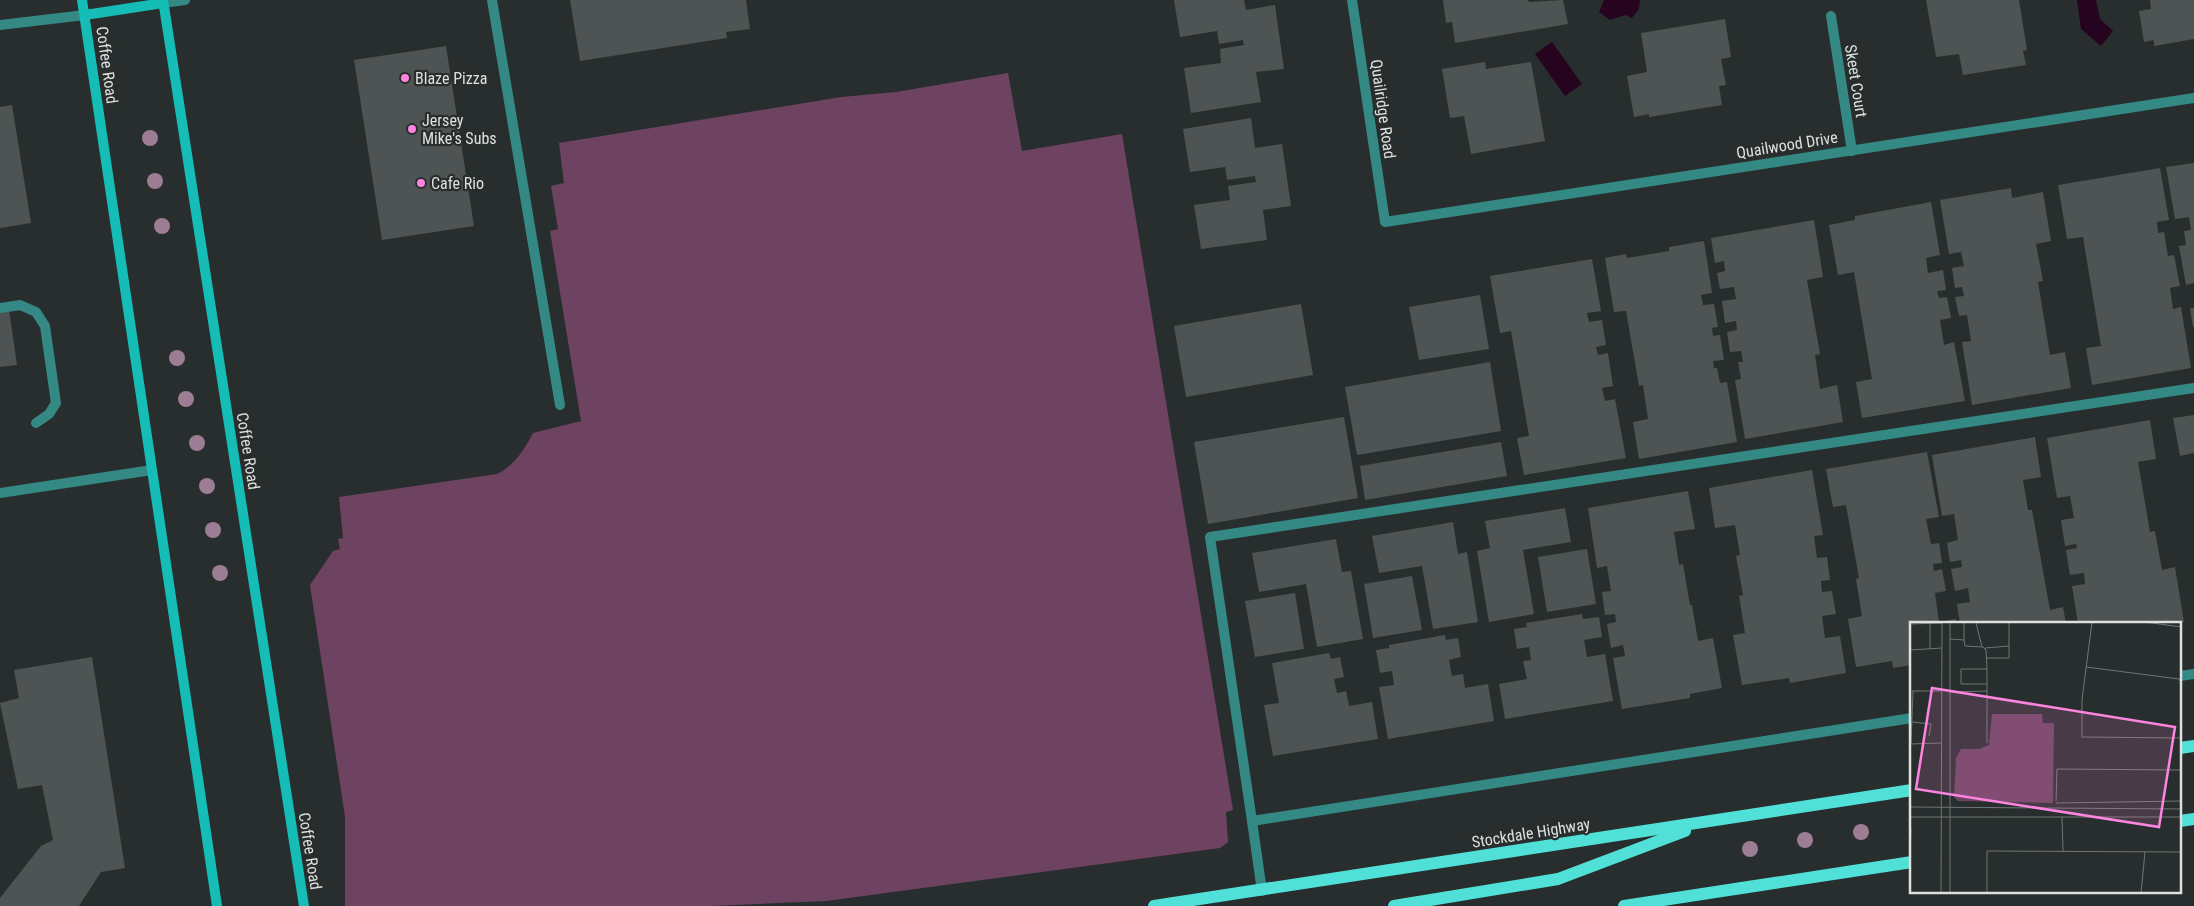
<svg xmlns="http://www.w3.org/2000/svg" width="2194" height="906" viewBox="0 0 2194 906" font-family="'Roboto Condensed',sans-serif">
	<style>
		.green { fill: #6d4361 }
		.water { fill: #26031e }
		.building { fill: #4e5453 }
		.lines { fill: none; stroke-linecap: round; stroke-linejoin: round }
		.lane { stroke: #348984; stroke-width: 10 }
		.street { stroke: #348984; stroke-width: 10 }
		.secondary { stroke: #15bdb6; stroke-width: 10 }
		.primary { stroke: #50e0d8; stroke-width: 12 }
		.tree { fill: #9d7d94 }
		.poi-dot { fill: #fe85df; stroke: #282e2d; stroke-width: 2 }
		.labels { text-anchor: middle; dominant-baseline: central; stroke-width: 4.5; stroke-linejoin: round; paint-order: stroke }
		.street-label { font-size: 16px; fill: #dde1e0; stroke: #282e2d }
		.poi-label { font-size: 16px; fill: #dde1e0; stroke: #282e2d; text-anchor: start }
		.inset-road { fill: none; stroke: #707675; stroke-width: 1 }
		.view { fill: #fe85df; fill-opacity: 0.15; stroke: #fe85df; stroke-width: 2.5 }
		.inset-edge { fill: none; stroke: #dde1e0; stroke-width: 2.5 }
	</style>
	<rect width="100%" height="100%" fill="#282e2d"/>
	<path class="green" d="M1008,73l14,78 100,-17 111,676 -7,2 2,30 -8,6 -394,53 -115,5h-366v-89l-35,-232 23,-34 7,-2 -2,-10 5,-1 -4,-41 158,-23c16,-7 28,-25 36,-41l48,-12 -31,-190 8,-2 -7,-43 13,-3 -5,-40 282,-46 55,-5z"/>
	<g class="water">
		<polygon points="1604,0 1640,0 1639,9 1632,18 1625,15 1610,20 1599,12"/>
		<polygon points="2077,0 2096,0 2100,19 2113,31 2101,46 2081,29"/>
		<polygon points="1552,42 1582,84 1565,96 1535,54"/>
	</g>
	<g class="building">
		<polygon points="570,0 746,0 750,29 726,32 727,38 580,61"/>
		<polygon points="1174,0 1244,0 1246,10 1275,5 1284,69 1256,72 1261,102 1191,113 1184,68 1221,63 1220,49 1244,45 1243,40 1219,44 1217,31 1180,37"/>
		<polygon points="1443,0 1528,0 1529,2 1563,0 1568,24 1455,43 1452,22 1446,23"/>
		<polygon points="1926,0 2019,0 2027,50 2023,51 2026,65 1963,75 1959,54 1936,57"/>
		<polygon points="2150,0 2194,0 2194,39 2154,46 2154,40 2144,42 2139,11 2151,9"/>
		<polygon points="1725,19 1731,57 1721,59 1726,85 1719,86 1722,105 1649,117 1649,114 1634,117 1627,76 1647,72 1641,33"/>
		<polygon points="446,46 474,226 382,240 354,60"/>
		<polygon points="1485,62 1486,69 1531,62 1545,141 1471,154 1464,116 1450,118 1442,69"/>
		<polygon points="12,105 31,223 0,228 0,107"/>
		<polygon points="1251,118 1255,148 1282,144 1291,206 1263,210 1267,240 1201,249 1194,205 1230,200 1228,186 1256,182 1255,176 1227,180 1225,167 1190,172 1183,129"/>
		<polygon points="2194,163 2194,283 2186,285 2179,246 2186,245 2184,231 2191,230 2189,217 2175,219 2166,167"/>
		<polygon points="2160,168 2169,220 2157,222 2158,233 2164,232 2168,256 2174,255 2180,286 2170,288 2173,309 2181,307 2191,368 2092,385 2086,348 2101,346 2083,237 2067,239 2058,185"/>
		<polygon points="2011,188 2012,198 2043,192 2051,241 2036,244 2043,281 2038,282 2050,355 2065,352 2071,388 1972,405 1962,342 1971,341 1967,315 1959,316 1955,297 1964,296 1962,287 1955,288 1952,268 1964,266 1961,252 1949,254 1940,200"/>
		<polygon points="1931,202 1940,255 1926,258 1928,273 1943,270 1946,290 1937,291 1939,298 1947,297 1951,318 1940,320 1944,345 1954,342 1965,401 1862,418 1856,382 1872,379 1854,272 1838,275 1829,225 1855,220 1855,216"/>
		<polygon points="1814,220 1823,277 1807,280 1820,354 1815,355 1820,389 1837,385 1843,422 1745,439 1735,380 1741,379 1738,362 1743,362 1741,351 1730,352 1727,332 1737,330 1736,321 1725,323 1722,301 1736,299 1734,287 1720,289 1717,273 1725,271 1724,261 1715,263 1711,238"/>
		<polygon points="1704,241 1712,293 1701,295 1703,305 1714,304 1718,327 1712,328 1713,336 1720,335 1724,360 1713,361 1714,368 1717,368 1720,383 1727,382 1737,442 1639,459 1633,422 1648,419 1643,385 1639,386 1626,311 1614,312 1605,258 1626,254 1627,258 1669,251 1669,247"/>
		<polygon points="1592,259 1601,311 1587,313 1589,322 1602,320 1606,345 1596,347 1598,355 1608,353 1613,386 1602,388 1605,401 1615,399 1626,458 1524,475 1517,438 1529,436 1511,331 1500,333 1490,276"/>
		<polygon points="1480,295 1489,349 1419,360 1409,307"/>
		<polygon points="1301,304 1313,375 1186,397 1174,326"/>
		<polygon points="2190,308 2194,308 2194,327 2193,327"/>
		<polygon points="9,309 17,365 0,367 0,310"/>
		<polygon points="1490,362 1501,431 1357,455 1345,387"/>
		<polygon points="2194,415 2194,453 2180,456 2173,418"/>
		<polygon points="1344,417 1358,498 1208,524 1194,442"/>
		<polygon points="2150,420 2156,459 2138,462 2150,532 2155,531 2162,570 2175,567 2184,622 2078,624 2072,586 2085,584 2084,573 2070,575 2066,550 2077,548 2076,544 2065,546 2061,520 2074,518 2070,496 2057,498 2047,438"/>
		<polygon points="2035,437 2041,477 2023,480 2028,510 2032,510 2050,610 2063,607 2066,624 1960,624 1957,604 1970,602 1968,588 1955,591 1951,569 1962,567 1961,560 1950,562 1947,543 1958,540 1954,514 1942,516 1932,455"/>
		<polygon points="1501,442 1507,476 1365,500 1360,466"/>
		<polygon points="1927,452 1939,517 1926,519 1931,544 1939,543 1942,563 1933,564 1934,571 1942,569 1946,591 1935,593 1939,622 1956,619 1956,624 1912,624 1912,665 1893,668 1892,661 1856,667 1848,619 1862,616 1856,579 1859,578 1846,505 1833,507 1826,469"/>
		<polygon points="1812,470 1823,535 1814,536 1817,558 1827,557 1830,580 1821,581 1822,592 1832,591 1836,614 1822,616 1825,638 1840,636 1846,673 1790,683 1789,678 1742,685 1733,635 1745,633 1739,596 1743,595 1736,556 1740,555 1735,525 1715,528 1709,488"/>
		<polygon points="1688,491 1695,529 1674,532 1679,565 1683,564 1690,605 1692,605 1698,641 1713,638 1722,688 1690,694 1690,698 1622,709 1613,658 1625,656 1623,645 1611,648 1607,624 1616,622 1615,614 1605,615 1602,592 1611,591 1607,566 1597,568 1588,508"/>
		<polygon points="1565,508 1571,542 1523,550 1534,614 1489,622 1477,551 1490,548 1485,521"/>
		<polygon points="1453,522 1458,554 1467,552 1478,622 1433,629 1422,566 1379,573 1372,536"/>
		<polygon points="1336,539 1342,572 1351,571 1363,639 1317,647 1306,584 1259,592 1252,553"/>
		<polygon points="1587,549 1596,604 1547,612 1538,557"/>
		<polygon points="1412,576 1422,630 1373,638 1364,584"/>
		<polygon points="1295,593 1304,649 1255,657 1245,601"/>
		<polygon points="1582,614 1583,619 1599,617 1602,637 1584,640 1587,657 1605,654 1613,701 1505,719 1499,684 1527,679 1523,661 1531,660 1529,647 1517,649 1514,629 1527,627 1526,623"/>
		<polygon points="1445,635 1446,640 1458,638 1461,657 1449,660 1452,676 1463,674 1465,688 1488,684 1494,721 1388,739 1379,687 1394,685 1392,671 1380,673 1376,650 1389,648 1389,645"/>
		<polygon points="1329,653 1331,659 1340,657 1344,677 1334,679 1337,693 1346,691 1349,706 1372,702 1378,739 1273,756 1264,705 1279,703 1272,663"/>
		<polygon points="92,657 125,868 101,872 79,906 0,906 0,898 41,846 53,840 42,785 18,789 0,703 19,698 14,670"/>
	</g>
	<g class="lines">
		<g class="lane">
			<polyline points="492,0 560,405"/>
			<polyline points="163,3 185,0"/>
			<polyline points="0,25 85,15"/>
			<polyline points="0,308 20,305 36,312 45,326 56,403 49,414 36,423"/>
			<polyline points="0,493 152,470"/>
			<polyline points="1252,821 1210,537 2194,388"/>
		</g>
		<g class="street">
			<polyline points="1352,0 1385,222 2194,98"/>
			<polyline points="1831,16 1852,151"/>
			<polyline points="2180,676 2194,674"/>
			<polyline points="1262,891 1252,821 1912,718"/>
		</g>
		<g class="secondary">
			<polyline points="82,0 217,906"/>
			<polyline points="163,0 304,906"/>
			<polyline points="85,15 163,3"/>
		</g>
		<g class="primary">
			<polyline points="2180,748 2194,746"/>
			<polyline points="2180,821 2194,819"/>
			<polyline points="1154,906 1912,790"/>
			<polyline points="1394,906 1558,879 1685,831"/>
			<polyline points="1624,906 1912,862"/>
		</g>
	</g>
	<g class="tree">
		<circle cx="150" cy="138" r="8"/>
		<circle cx="155" cy="181" r="8"/>
		<circle cx="162" cy="226" r="8"/>
		<circle cx="177" cy="358" r="8"/>
		<circle cx="186" cy="399" r="8"/>
		<circle cx="197" cy="443" r="8"/>
		<circle cx="207" cy="486" r="8"/>
		<circle cx="213" cy="530" r="8"/>
		<circle cx="220" cy="573" r="8"/>
		<circle cx="1861" cy="832" r="8"/>
		<circle cx="1805" cy="840" r="8"/>
		<circle cx="1750" cy="849" r="8"/>
	</g>
	<g class="poi-dot">
		<circle cx="405" cy="78" r="5"/>
		<circle cx="412" cy="129" r="5"/>
		<circle cx="421" cy="183" r="5"/>
	</g>
	<g class="labels">
		<g class="street-label">
			<text transform="translate(107 65) rotate(82)">Coffee Road</text>
			<text transform="translate(1856 81) rotate(81)">Skeet Court</text>
			<text transform="translate(1383 109) rotate(82)">Quailridge Road</text>
			<text transform="translate(1787 145) rotate(-9)">Quailwood Drive</text>
			<text transform="translate(248 451) rotate(81)">Coffee Road</text>
			<text transform="translate(1531 833) rotate(-9)">Stockdale Highway</text>
			<text transform="translate(310 851) rotate(81)">Coffee Road</text>
		</g>
		<g class="poi-label">
			<text x="415" y="78">Blaze Pizza</text>
			<text x="422" y="120">Jersey<tspan x="422" dy="18">Mike's Subs</tspan></text>
			<text x="431" y="183">Cafe Rio</text>
		</g>
	</g>
	<g transform="translate(1910 622)">
		<rect width="271" height="271" fill="#282e2d"/>
		<path d="M82,92h50l1,9h11l-1,80 -95,-2 -4,-4 2,-39 5,-9h18l10,-4z" fill="#6d4361"/>
		<path class="inset-road" d="M54,0v18M182,0l-10,78v37l100,1M234,0l38,5M20,1v26M66,1l6,24M0,2l32,-1M40,17l14,1 1,6 18,1 3,3 1,19M75,26l24,-2v-24M0,28l32,-2M76,36h23v-12M176,45l93,12 3,5M76,62h-25v-15h26v22M2,69h29M40,70l37,-1v52M2,100l19,2 -2,12M1,121l2,-52M0,122l31,-1M146,179l1,-32 125,1M146,181l126,-2M0,185l272,2M0,195h272M152,195l1,34M0,232l1,-25M31,271l1,-271M40,271v-271M77,271v-42l195,1M231,271l4,-41"/>
		<path class="view" d="M22,66l243,39 -16,100 -243,-38z"/>
		<rect width="271" height="271" class="inset-edge"/>
	</g>
</svg>
